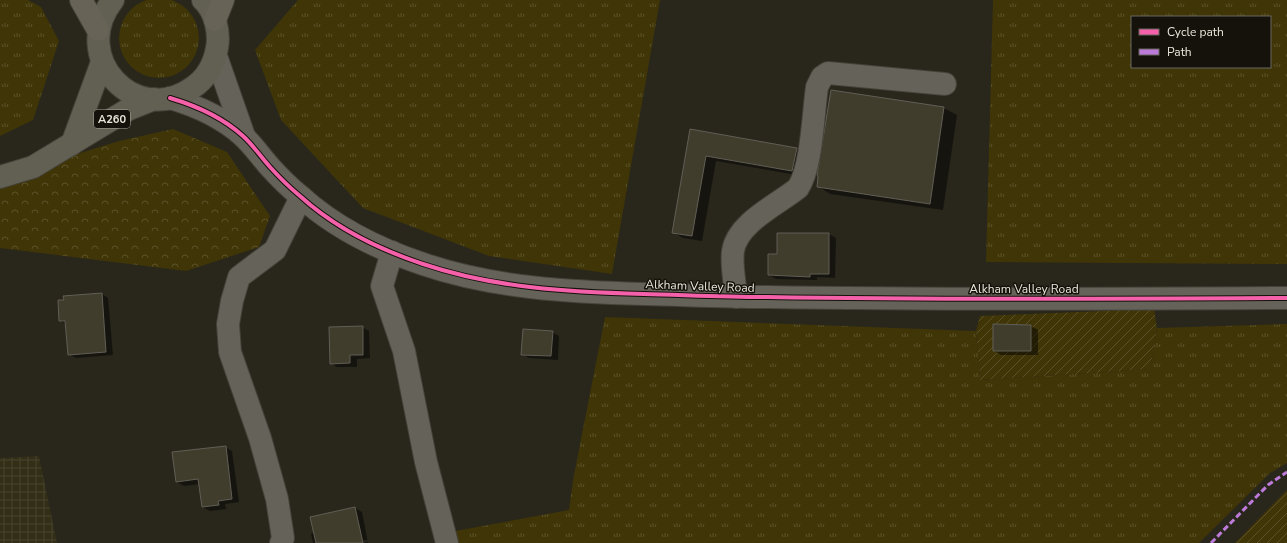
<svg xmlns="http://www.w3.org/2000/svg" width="1287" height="543" viewBox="0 0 1287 543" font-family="'Nunito Sans',sans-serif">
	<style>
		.industrial { fill: url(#industrial-grid) }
		.grass { fill: url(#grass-tufts); fill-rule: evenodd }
		.forest { fill: url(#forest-crowns) }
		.garden { fill: url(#garden-furrows); fill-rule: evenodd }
		.shadow { fill: #0007 }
		.building { fill: #413d2d; stroke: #605e55 }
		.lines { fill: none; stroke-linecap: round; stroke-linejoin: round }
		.minor-casing { stroke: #444239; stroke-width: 24 }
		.major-casing { stroke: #444239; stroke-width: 24 }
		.highway-casing { stroke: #444239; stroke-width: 24 }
		.minor { stroke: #646259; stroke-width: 22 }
		.major { stroke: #625f53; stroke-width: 22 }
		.highway { stroke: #676356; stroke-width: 22 }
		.quiet { stroke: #bd7bd9; stroke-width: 3; stroke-dasharray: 6 3; stroke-linecap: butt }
		.cycleway-casing { stroke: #14120a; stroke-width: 6 }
		.cycleway { stroke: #f560ab; stroke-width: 4 }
		.labels { text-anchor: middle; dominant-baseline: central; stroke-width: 3; stroke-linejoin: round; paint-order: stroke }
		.shield { fill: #14120a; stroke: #a9a79c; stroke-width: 1 }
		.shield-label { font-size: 11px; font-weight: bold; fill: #e9e7db }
		.street-label { font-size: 12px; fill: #e9e7db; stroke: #14120a }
	</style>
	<defs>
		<pattern id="industrial-grid" width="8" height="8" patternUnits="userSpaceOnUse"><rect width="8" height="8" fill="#332f17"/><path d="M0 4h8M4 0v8" fill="none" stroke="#47432d"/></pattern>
		<pattern id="grass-tufts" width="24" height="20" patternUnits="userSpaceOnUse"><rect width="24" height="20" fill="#3f3506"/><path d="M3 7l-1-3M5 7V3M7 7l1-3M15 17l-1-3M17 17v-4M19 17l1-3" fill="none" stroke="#5b522a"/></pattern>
		<pattern id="forest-crowns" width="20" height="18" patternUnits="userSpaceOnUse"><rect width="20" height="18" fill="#3f3506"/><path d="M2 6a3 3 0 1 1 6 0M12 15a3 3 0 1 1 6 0" fill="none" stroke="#5b522a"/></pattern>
		<pattern id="garden-furrows" width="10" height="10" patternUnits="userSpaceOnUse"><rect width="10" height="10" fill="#3f3506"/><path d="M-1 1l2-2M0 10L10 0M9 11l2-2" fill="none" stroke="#5b522a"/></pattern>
	</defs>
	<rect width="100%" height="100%" fill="#29261c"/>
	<polygon class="industrial" points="39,456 57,543 0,543 0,458"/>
	<g class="grass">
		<circle cx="159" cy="38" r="40"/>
		<polygon points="0,0 28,0 41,7 59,41 33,120 0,136"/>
		<polygon points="298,0 660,0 612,274 489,256 363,208 281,120 255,50"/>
		<path d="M993,0h294v264l-301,-2zM1132,17h138v50h-138z"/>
		<polygon points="605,317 976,331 980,380 1150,369 1157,328 1287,324 1287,463 1270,473 1199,543 453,543 450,532 569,510 573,480"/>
	</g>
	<polygon class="forest" points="173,129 227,152 270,216 259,247 186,271 0,248 0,178 119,141"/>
	<g class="garden">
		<path d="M1154,309l3,19 -7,41 -170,11 -4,-49 4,-15zM993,324l38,1v26h-38z"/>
		<polygon points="1287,490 1287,543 1235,543"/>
	</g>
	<g class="shadow">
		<polygon points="832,91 944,108 957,115 943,210 830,194 818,186"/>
		<polygon points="691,130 797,149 807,154 802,176 716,161 702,241 683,238 673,232"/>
		<polygon points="829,234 836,238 835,278 817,277 817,280 776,279 769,275 778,255"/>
		<polygon points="102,294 108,298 113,355 76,358 69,354 66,324 60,321"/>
		<polygon points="994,325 1031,326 1038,330 1038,355 1001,355 994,351"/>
		<polygon points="362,327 369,331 370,358 357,359 357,367 337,367 331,363"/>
		<polygon points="552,332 559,336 558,360 529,358 522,354"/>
		<polygon points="225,447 232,451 239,502 225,504 226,509 210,511 203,507 200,484 184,486 177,482"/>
		<polygon points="355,508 362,512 368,543 361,543 368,542 367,540 352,543 313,543 311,534"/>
	</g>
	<g class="building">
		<polygon points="831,90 944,107 930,204 817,187 818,176 817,175"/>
		<polygon points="690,129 797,148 792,171 706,156 692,236 672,233"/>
		<polygon points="777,233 829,233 829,274 810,274 810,277 768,275 768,254 777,254"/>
		<polygon points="102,293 106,352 68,355 65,321 59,321 58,300 64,300 63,296"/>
		<polygon points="993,324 1031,325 1031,351 993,351"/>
		<polygon points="363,326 363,355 350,355 350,363 330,364 329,327"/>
		<polygon points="523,329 553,331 551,356 521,355"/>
		<polygon points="226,446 232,499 218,501 219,505 202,507 198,479 176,482 172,452"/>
		<polygon points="355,507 363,543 316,543 310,517"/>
	</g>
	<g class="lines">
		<defs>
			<g id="minor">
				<polyline points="216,56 244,136"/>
				<path d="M170,98c27,8 52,19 73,38 10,9 18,21 27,31 9,10 19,20 30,29 34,31 78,53 123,68 71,24 146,28 221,30 41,1 82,3 124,3 173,3 346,2 519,1"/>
				<polyline points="392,252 382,286 404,351 426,462 447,543"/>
				<path d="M736,297c-1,-15 -5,-32 -3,-46 4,-28 44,-46 65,-63 14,-21 15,-74 19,-101l5,-10 6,-4 117,11"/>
				<polyline points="281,543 283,538 277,499 260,438 230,352 228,324 232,301 239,277 275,250 301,197"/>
			</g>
			<g id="major">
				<path d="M113,0c-45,57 23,128 79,88 14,-9 22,-23 25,-40 3,-15 -2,-37 -14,-48"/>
				<polyline points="72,144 102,62"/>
				<polyline points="0,177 33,167 129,109 154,99"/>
			</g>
			<g id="highway">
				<polyline points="81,0 98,30"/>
				<polyline points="215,20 223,0"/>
			</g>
		</defs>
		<use href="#minor" class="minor-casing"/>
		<use href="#major" class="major-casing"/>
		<use href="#highway" class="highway-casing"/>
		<use href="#minor" class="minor"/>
		<use href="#major" class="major"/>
		<use href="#highway" class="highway"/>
		<polyline class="quiet" points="1211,543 1268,485 1287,472"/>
		<defs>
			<path id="cycleway" d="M170,98c27,8 52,19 73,38 10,9 18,21 27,31 9,10 19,20 30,29 34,31 78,53 123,68 71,24 146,28 221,30 41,1 82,3 124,3 173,3 346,2 519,1"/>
		</defs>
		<use href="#cycleway" class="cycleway-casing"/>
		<use href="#cycleway" class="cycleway"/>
	</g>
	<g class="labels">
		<rect class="shield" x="94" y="110" width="36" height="18" rx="3"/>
		<g class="shield-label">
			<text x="112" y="119">A260</text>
		</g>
		<g class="street-label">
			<text transform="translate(700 286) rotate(2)">Alkham Valley Road</text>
			<text x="1024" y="289">Alkham Valley Road</text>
		</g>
	</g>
	<rect x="1131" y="16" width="140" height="52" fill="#14120a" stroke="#69675e"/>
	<rect x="1139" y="29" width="20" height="6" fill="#f560ab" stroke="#69675e"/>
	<text x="1167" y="36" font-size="12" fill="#e9e7db">Cycle path</text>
	<rect x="1139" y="49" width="20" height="6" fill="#bd7bd9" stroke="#69675e"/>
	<text x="1167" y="56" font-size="12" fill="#e9e7db">Path</text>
</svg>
